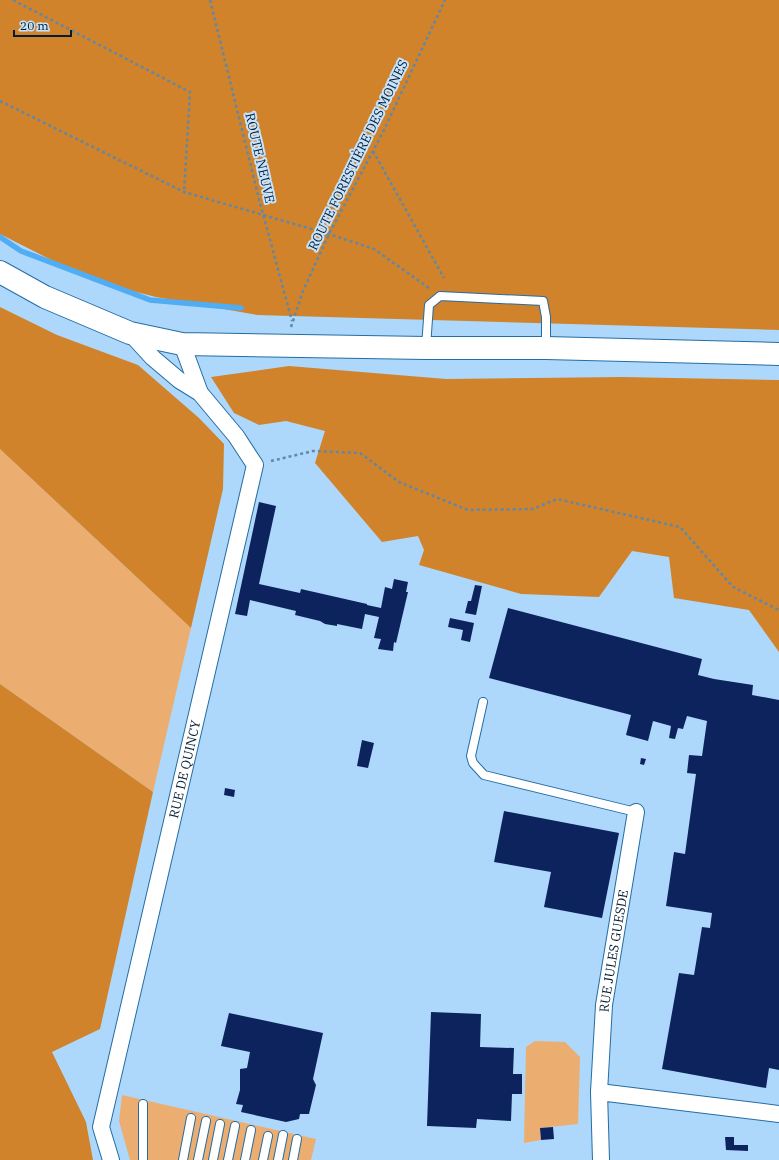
<svg xmlns="http://www.w3.org/2000/svg" width="779" height="1160" viewBox="0 0 779 1160" font-family="'IBM Plex Serif',serif">
	<style>
		.green { fill: #ecad70 }
		.forest { fill: #d0832a }
		.lines { fill: none; stroke-linecap: round; stroke-linejoin: round }
		.stream { stroke: #50adf4; stroke-width: 5.5 }
		.building { fill: #0d235e }
		.lane-casing { stroke: #246da3; stroke-width: 10 }
		.street-casing { stroke: #246da3; stroke-width: 18 }
		.secondary-casing { stroke: #246da3; stroke-width: 24 }
		.path { stroke: #6387a4; stroke-width: 2.5; stroke-dasharray: 3 3; stroke-linecap: butt }
		.lane { stroke: #fff; stroke-width: 8 }
		.street { stroke: #fff; stroke-width: 16 }
		.secondary { stroke: #fff; stroke-width: 22 }
		.labels { text-anchor: middle; dominant-baseline: central; stroke-width: 4; stroke-linejoin: round; paint-order: stroke }
		.street-label { font-size: 13px; fill: #001d33; stroke: #c8e3fb }
	</style>
	<rect width="100%" height="100%" fill="#aed8fb"/>
	<g class="green">
		<polygon points="0,449 191,628 153,792 0,684"/>
		<polygon points="535,1041 565,1042 580,1057 578,1124 540,1128 541,1140 524,1143 526,1047"/>
		<polygon points="122,1095 316,1139 311,1160 130,1160 119,1121"/>
	</g>
	<g class="forest">
		<polygon points="0,0 779,0 779,330 257,315 156,297 93,281 0,234"/>
		<polygon points="0,307 57,335 138,365 199,418 224,444 223,489 191,628 0,449"/>
		<polygon points="289,366 446,379 622,377 779,380 779,652 749,610 674,598 669,557 632,551 599,597 521,594 419,565 424,550 418,536 382,542 315,463 325,431 286,421 259,425 234,413 211,377"/>
		<polygon points="0,684 153,792 100,1029 52,1052 86,1122 93,1160 0,1160"/>
	</g>
	<g class="lines">
		<polyline class="stream" points="0,237 21,251 150,300 241,308"/>
	</g>
	<g class="building">
		<polygon points="259,502 276,506 259,584 300,593 301,589 367,604 367,605 381,608 385,587 392,589 394,579 408,582 406,592 408,592 396,643 394,642 393,651 378,649 381,639 374,638 379,617 365,614 362,629 337,624 337,626 325,624 320,621 295,615 296,611 250,600 247,616 235,614"/>
		<polygon points="475,585 482,586 476,615 465,613 468,601 471,601"/>
		<polygon points="508,608 702,659 698,675 714,679 753,685 752,695 779,700 779,1070 769,1068 766,1088 662,1069 679,973 694,975 702,927 710,928 712,913 666,906 674,852 685,854 696,774 687,773 689,755 702,756 707,721 687,716 683,729 678,728 675,739 669,738 671,726 653,721 648,741 626,735 631,715 489,678"/>
		<polygon points="450,618 474,623 470,642 461,640 463,630 448,627"/>
		<polygon points="362,740 374,743 368,768 357,766"/>
		<polygon points="641,758 646,759 644,765 640,764"/>
		<polygon points="225,788 235,790 234,797 224,795"/>
		<polygon points="504,811 619,833 602,918 544,907 551,872 494,862"/>
		<polygon points="431,1012 481,1014 480,1047 514,1048 513,1074 522,1074 522,1094 512,1094 511,1121 477,1119 476,1128 427,1126"/>
		<polygon points="229,1013 323,1033 313,1079 316,1085 309,1114 300,1114 299,1119 286,1122 241,1112 243,1105 236,1104 240,1090 240,1069 247,1068 250,1052 221,1046"/>
		<polygon points="553,1127 554,1139 541,1140 540,1128"/>
		<polygon points="725,1137 734,1137 734,1145 748,1145 748,1151 726,1150"/>
	</g>
	<g class="lines">
		<defs>
			<g id="lane">
				<polyline points="426,347 429,305 440,296 543,301 546,317 546,348"/>
				<polyline points="483,702 471,756 473,763 484,775 636,812"/>
				<polyline points="143,1104 143,1160"/>
				<polyline points="183,1160 191,1118"/>
				<polyline points="198,1160 206,1121"/>
				<polyline points="213,1160 220,1124"/>
				<polyline points="228,1160 235,1126"/>
				<polyline points="245,1160 251,1130"/>
				<polyline points="263,1160 268,1136"/>
				<polyline points="278,1160 283,1135"/>
				<polyline points="293,1160 297,1139"/>
			</g>
			<g id="street">
				<polyline points="182,344 200,393"/>
				<path id="s1" d="M599,1092l5,-87 32,-193"/>
				<path id="s2" d="M111,1160l-10,-33 154,-662 -19,-29 -36,-43 -21,-13 -26,-22 -23,-25"/>
				<polyline points="601,1160 599,1092 779,1114"/>
			</g>
			<polyline id="secondary" points="0,272 45,297 130,333 182,344 426,348 546,348 779,354"/>
		</defs>
		<use href="#lane" class="lane-casing"/>
		<use href="#street" class="street-casing"/>
		<use href="#secondary" class="secondary-casing"/>
		<g class="path">
			<polyline points="13,0 190,92 184,192"/>
			<polyline points="210,0 260,203 292,321"/>
			<polyline points="0,101 184,192 329,234 374,249 429,288"/>
			<polyline points="373,151 444,278"/>
			<polyline points="291,327 303,291 329,234 383,132 445,0"/>
			<polyline points="271,461 313,451 360,453 399,482 468,510 533,509 557,499 680,527 733,587 779,610"/>
		</g>
		<use href="#lane" class="lane"/>
		<use href="#street" class="street"/>
		<use href="#secondary" class="secondary"/>
	</g>
	<g class="labels">
		<g class="street-label">
			<text transform="translate(358 155) rotate(-64)">ROUTE FORESTIÈRE DES MOINES</text>
			<text transform="translate(260 158) rotate(77)">ROUTE NEUVE</text>
			<text stroke="none"><textPath href="#s2" startOffset="402">RUE DE QUINCY</textPath></text>
			<text stroke="none"><textPath href="#s1" startOffset="142">RUE JULES GUESDE</textPath></text>
		</g>
	</g>
	<path d="M14 30v6h57v-6" fill="none" stroke="#001d33" stroke-width="2"/>
	<text x="20" y="30" font-size="12" fill="#001d33" stroke="#c8e3fb" stroke-width="3" paint-order="stroke">20 m</text>
</svg>
